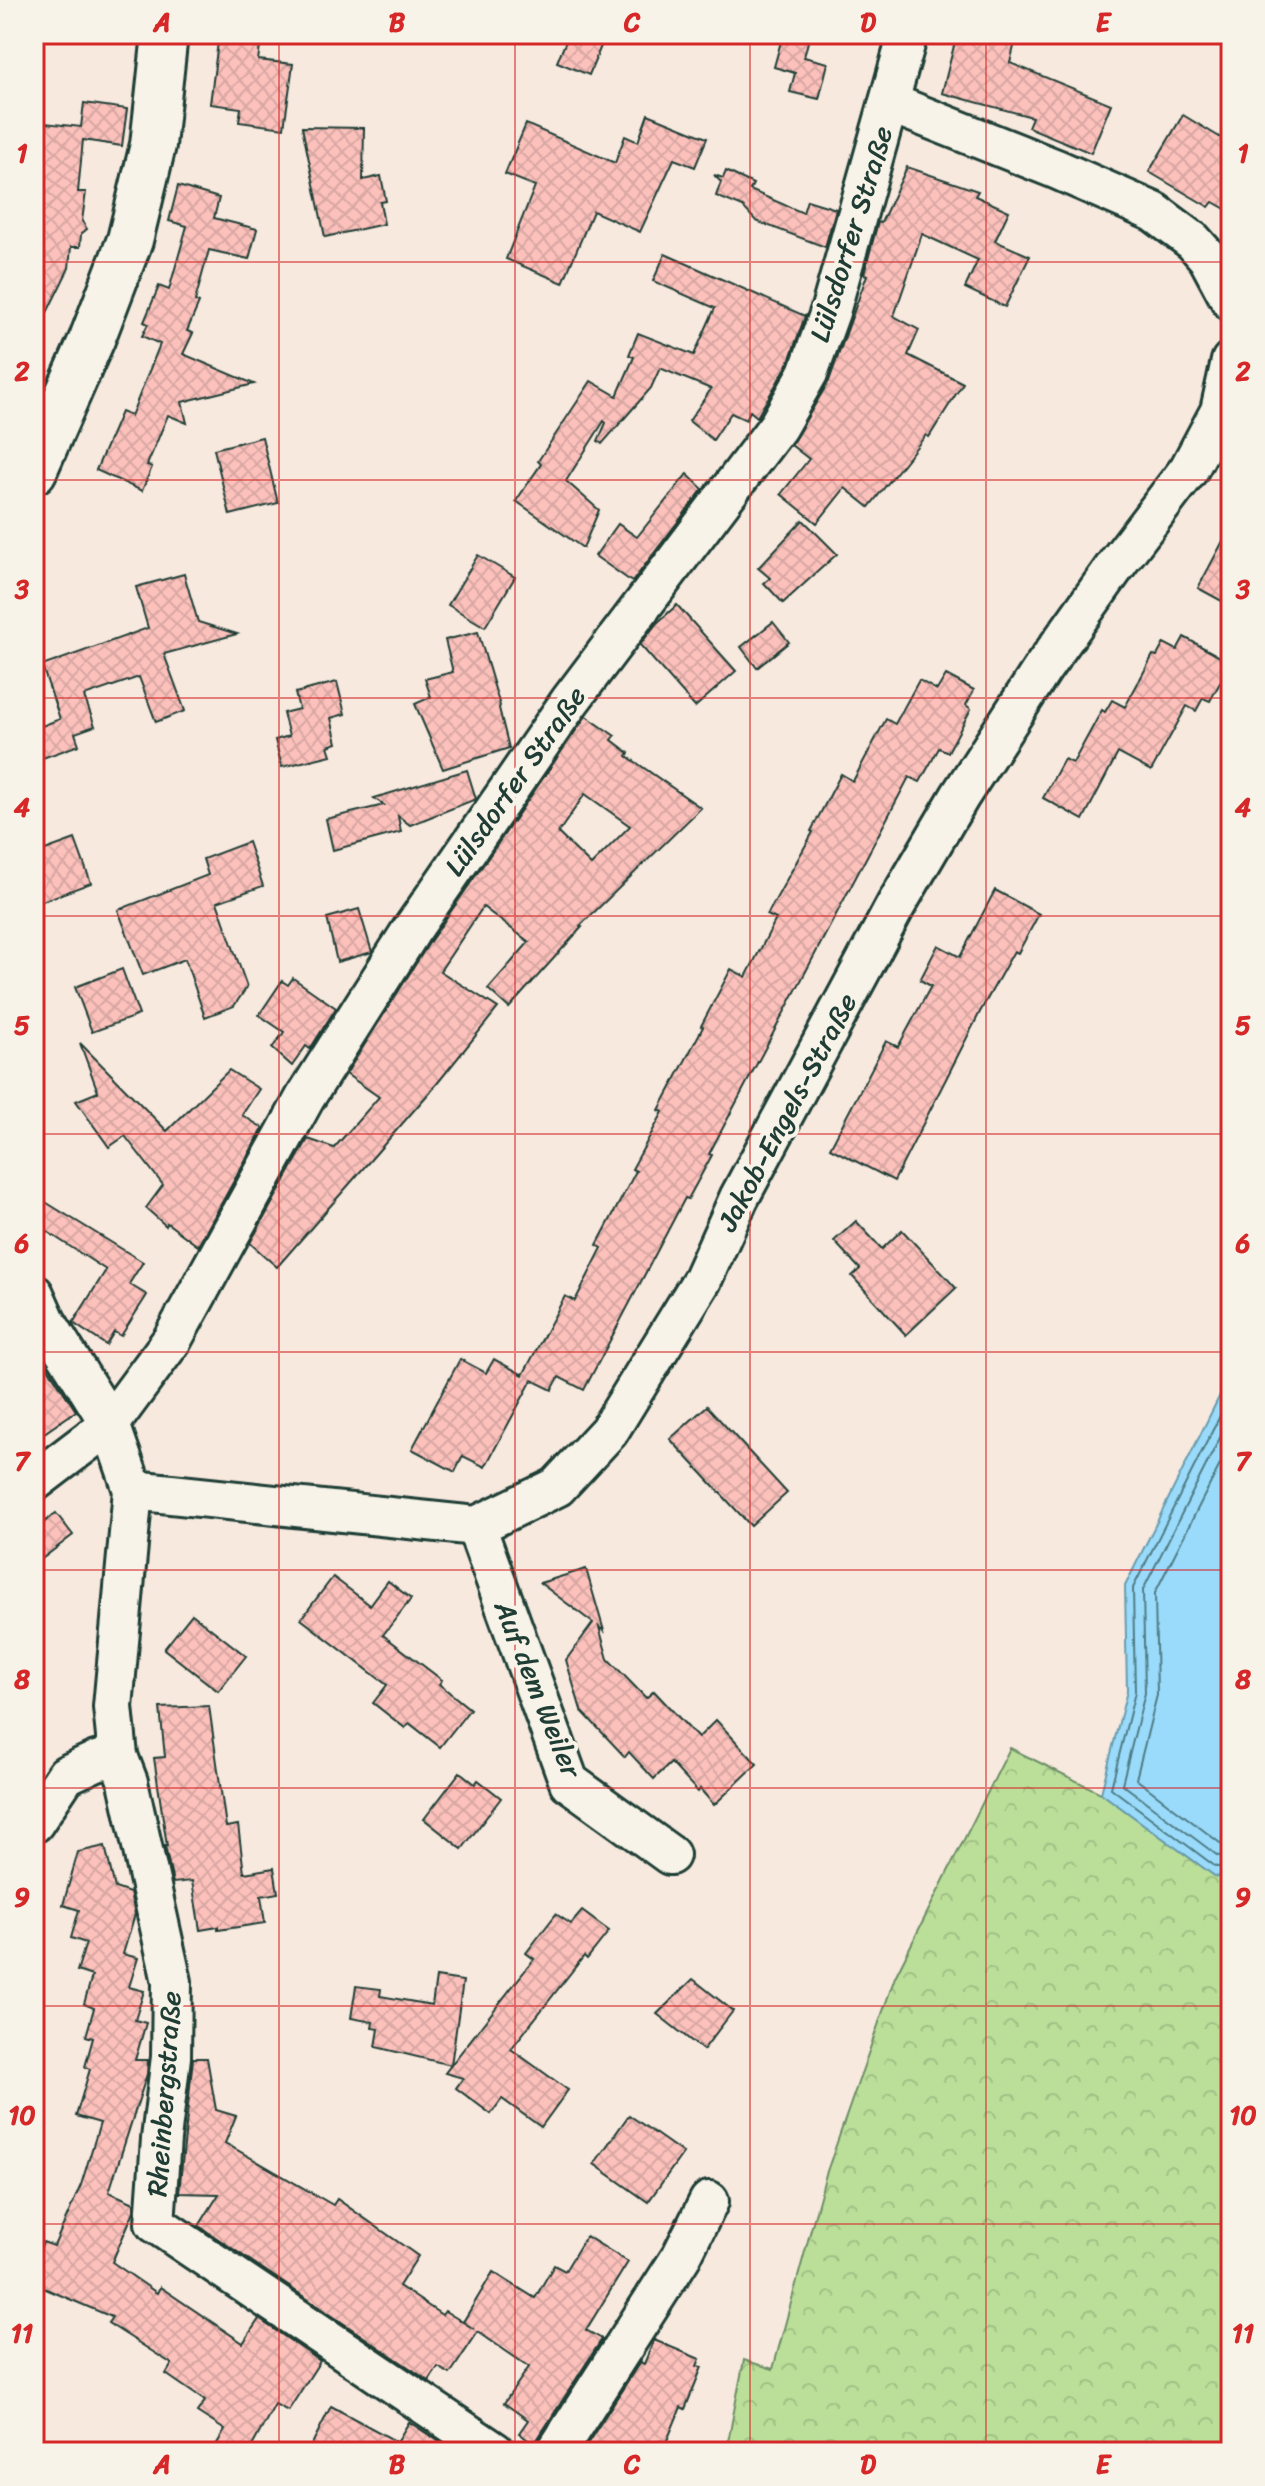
<svg xmlns="http://www.w3.org/2000/svg" width="1265" height="2486" viewBox="0 0 1265 2486" font-family="Sriracha,sans-serif">
	<style>
		.forest { fill: url(#forest-crowns); stroke: #6d8e66; stroke-width: 2 }
		.water { fill: #9adbfc; stroke: #699cac; stroke-width: 2 }
		.lines { fill: none; stroke-linecap: round; stroke-linejoin: round }
		.shore { stroke: #507c84; stroke-width: 2 }
		.building { fill: url(#building-cross-hatch); stroke: #1f3d34; stroke-width: 2; fill-rule: evenodd }
		.street-casing { stroke: #1f3d34; stroke-width: 44 }
		.secondary-casing { stroke: #1f3d34; stroke-width: 50 }
		.street { stroke: #f7f3e8; stroke-width: 38 }
		.secondary { stroke: #f7f3e8; stroke-width: 44 }
		.grid { fill: none; stroke: #d62828; stroke-width: 2; stroke-opacity: 0.55 }
		.labels { text-anchor: middle; dominant-baseline: central; stroke-width: 8; stroke-linejoin: round; paint-order: stroke }
		.street-label { font-size: 28px; fill: #1f3d34; stroke: #f7f3e8 }
		.neatline { fill: none; stroke: #d62828; stroke-width: 3 }
		.grid-label { font-size: 26px; text-anchor: middle; font-weight: bold; fill: #d62828 }
	</style>
	<defs>
		<pattern id="forest-crowns" width="20" height="18" patternUnits="userSpaceOnUse" patternTransform="scale(2)"><rect width="20" height="18" fill="#bbdf99"/><path d="M2 6a3 3 0 1 1 6 0M12 15a3 3 0 1 1 6 0" fill="none" stroke="#a0c084"/></pattern>
		<pattern id="building-cross-hatch" width="8" height="8" patternUnits="userSpaceOnUse" patternTransform="scale(2)"><rect width="8" height="8" fill="#fdc1bc"/><path d="M0 0l8 8M0 8l8-8" fill="none" stroke="#d8a7a2"/></pattern>
	</defs>
	<rect width="100%" height="100%" fill="#f8e9df"/>
	<filter id="ink" filterUnits="userSpaceOnUse"><feTurbulence type="fractalNoise" baseFrequency=".0125" numOctaves="2"/><feDisplacementMap in="SourceGraphic" scale="16" xChannelSelector="R" yChannelSelector="G"/><feConvolveMatrix kernelMatrix="1 2 1 2 8 2 1 2 1" color-interpolation-filters="sRGB"/></filter>
	<g filter="url(#ink)">
		<polygon class="forest" points="1010,1748 1101,1793 1216,1877 1231,1873 1231,2452 726,2452 744,2360 773,2369 826,2174 895,1977"/>
		<polygon class="water" points="1231,1373 1231,1873 1216,1877 1101,1793 1127,1691 1125,1586"/>
		<g class="lines">
			<g class="shore">
				<polyline points="1231,1394 1133,1588 1135,1692 1111,1788 1216,1867 1231,1866"/>
				<polyline points="1231,1416 1143,1590 1145,1693 1122,1784 1218,1856 1231,1856"/>
				<polyline points="1231,1443 1155,1593 1157,1695 1136,1779 1220,1843 1231,1843"/>
			</g>
		</g>
		<g class="building">
			<polygon points="219,34 262,34 258,60 293,64 284,128 239,122 241,108 210,104"/>
			<polygon points="569,34 606,34 589,75 557,62"/>
			<polygon points="783,34 810,34 804,57 828,63 819,99 790,92 795,73 774,67"/>
			<polygon points="957,34 1017,34 1010,63 1111,104 1091,153 1028,127 1032,117 942,93"/>
			<polygon points="84,103 127,109 122,146 83,140 78,192 86,192 82,221 87,229 81,234 80,247 71,247 69,268 34,339 36,122 81,127"/>
			<polygon points="648,114 707,138 695,167 674,159 640,232 593,211 563,283 506,259 535,186 505,174 526,124 615,163 625,136 638,142"/>
			<polygon points="1183,115 1231,144 1231,212 1213,202 1209,207 1149,172"/>
			<polygon points="302,127 364,128 363,180 381,176 386,201 380,202 384,224 325,237"/>
			<polygon points="907,167 978,191 975,196 1009,211 995,241 1030,256 1005,307 965,288 978,260 922,234 894,316 919,330 908,355 963,383 929,437 926,435 869,507 845,488 817,523 781,494 809,459 791,445 829,381 867,275 864,274 878,222 881,223"/>
			<polygon points="726,171 753,184 750,190 803,213 807,200 836,209 825,247 756,221 743,207 716,196 721,182 714,175 723,178"/>
			<polygon points="178,186 219,198 214,218 257,229 249,259 209,250 195,301 199,303 187,331 193,333 183,354 254,384 182,402 187,423 168,415 147,465 152,467 142,491 96,470 121,412 131,416 160,344 142,336 148,324 144,322 159,286 169,290 187,226 169,221"/>
			<polygon points="665,254 805,316 788,364 757,417 750,411 746,420 731,413 713,440 689,421 711,389 660,368 651,388 602,444 598,441 606,423 604,421 566,481 599,510 583,548 516,501 541,464 538,461 591,381 617,396 634,357 629,355 638,333 694,355 715,308 653,281"/>
			<polygon points="262,437 278,503 230,515 214,449"/>
			<polygon points="687,474 703,489 632,582 595,556 618,524 637,537"/>
			<polygon points="803,520 837,554 783,603 764,583 770,578 758,568"/>
			<polygon points="1231,526 1231,606 1198,588"/>
			<polygon points="478,555 515,577 485,627 448,605"/>
			<polygon points="184,574 198,622 237,634 164,654 185,711 156,722 139,677 84,696 95,726 75,733 79,745 40,759 34,743 34,729 60,719 42,666 148,628 136,587"/>
			<polygon points="677,605 736,671 695,707 640,645 657,623"/>
			<polygon points="773,622 789,642 757,668 741,647"/>
			<polygon points="478,632 500,706 499,708 509,748 443,769 415,704 431,697 425,679 453,672 445,640"/>
			<polygon points="1184,637 1231,663 1210,701 1203,698 1196,711 1187,706 1151,771 1118,753 1083,820 1043,798 1064,759 1073,763 1102,710 1105,712 1112,700 1125,707 1153,655 1157,656 1164,643 1177,650"/>
			<polygon points="946,675 974,690 966,705 971,709 948,752 939,748 920,782 909,777 709,1154 712,1155 688,1199 685,1198 584,1390 559,1377 552,1390 532,1380 485,1467 463,1456 455,1472 412,1449 460,1359 486,1373 494,1359 523,1375 565,1296 575,1301 602,1248 597,1245 636,1171 632,1169 663,1112 659,1110 703,1027 701,1026 731,969 746,977 776,919 767,915 813,832 811,831 841,774 853,781 886,719 895,724 919,680 937,690"/>
			<polygon points="337,682 345,714 331,718 337,743 328,746 331,755 282,767 275,740 289,736 283,713 299,709 295,693"/>
			<path d="M586,716l29,20 -3,4 17,13 -2,3 74,52 -121,118 2,1 -73,81 -21,-19 41,-47 -46,-35 -43,64 58,37 -62,77 -159,182 -27,-24 58,-104 26,9 45,-51 -33,-23 83,-131zM585,794l45,32 -39,39 -33,-32z"/>
			<polygon points="467,770 476,799 410,825 398,816 401,832 333,850 326,819 384,805 374,798"/>
			<polygon points="75,839 91,883 40,902 34,885 34,854"/>
			<polygon points="248,842 263,886 217,902 247,987 234,1006 205,1017 185,959 143,975 118,910 208,875 203,859"/>
			<polygon points="995,890 1039,914 1018,953 1014,951 980,1012 894,1181 830,1148 886,1041 898,1047 931,986 920,980 938,945 960,957"/>
			<polygon points="359,909 372,952 337,962 327,918"/>
			<polygon points="122,969 139,1015 92,1032 75,987"/>
			<polygon points="293,978 336,1008 310,1049 306,1046 292,1066 272,1048 284,1032 259,1015 282,981 288,985"/>
			<polygon points="80,1043 167,1131 229,1070 259,1089 242,1115 263,1128 198,1246 167,1223 166,1226 146,1208 163,1185 125,1136 109,1147 76,1101 98,1092"/>
			<polygon points="34,1195 143,1262 129,1284 147,1295 121,1336 114,1332 106,1345 73,1323 106,1270 34,1223"/>
			<polygon points="856,1221 882,1249 902,1230 956,1288 906,1335 852,1276 860,1269 834,1241"/>
			<polygon points="34,1346 76,1411 34,1440"/>
			<polygon points="707,1406 787,1493 751,1526 670,1439"/>
			<polygon points="56,1513 73,1535 34,1565 34,1530"/>
			<polygon points="586,1569 604,1631 599,1627 608,1659 646,1698 654,1691 698,1738 716,1720 757,1764 714,1805 700,1789 698,1792 671,1763 654,1779 629,1752 625,1757 581,1710 566,1660 593,1623 540,1583"/>
			<polygon points="333,1577 370,1605 388,1581 411,1599 383,1635 442,1680 439,1684 470,1709 440,1747 409,1723 405,1728 373,1703 387,1685 301,1619"/>
			<polygon points="192,1614 246,1656 218,1691 164,1649"/>
			<polygon points="209,1706 226,1827 238,1825 244,1873 274,1868 278,1893 261,1896 265,1923 218,1930 218,1927 200,1930 192,1881 173,1883 165,1846 167,1846 154,1758 165,1757 160,1708"/>
			<polygon points="460,1772 475,1784 478,1780 501,1798 462,1849 424,1819"/>
			<polygon points="105,1846 115,1888 130,1893 135,1914 123,1954 138,1958 129,1987 144,1991 135,2020 146,2023 135,2060 148,2060 147,2074 109,2192 134,2203 134,2211 112,2262 157,2293 160,2287 243,2343 259,2319 320,2361 288,2411 275,2404 249,2452 212,2452 225,2430 197,2412 205,2401 166,2374 172,2364 108,2323 112,2317 34,2284 34,2262 43,2242 54,2246 81,2185 100,2123 76,2116 90,2069 85,2067 93,2038 86,2036 94,2008 84,2004 92,1976 77,1971 86,1943 71,1938 79,1910 63,1905 78,1852"/>
			<polygon points="582,1911 609,1931 587,1959 584,1956 511,2049 568,2090 541,2127 502,2099 491,2114 456,2088 463,2078 445,2073 451,2065 376,2047 379,2029 372,2028 373,2022 351,2018 356,1986 381,1989 380,1996 432,2005 436,1977 463,1981 451,2065 534,1959 526,1953 556,1914 571,1924"/>
			<polygon points="693,1979 733,2011 703,2050 657,2014"/>
			<polygon points="193,2058 207,2058 216,2110 236,2116 225,2143 333,2205 337,2199 418,2256 399,2286 442,2315 445,2311 474,2329 463,2322 493,2272 535,2298 554,2265 565,2271 586,2236 628,2262 586,2330 602,2339 537,2440 534,2452 519,2452 528,2440 519,2433 528,2420 504,2403 529,2367 478,2332 450,2374 438,2367 429,2381 199,2226 219,2194 179,2193"/>
			<polygon points="629,2115 683,2153 648,2202 594,2164"/>
			<polygon points="654,2340 700,2359 697,2366 702,2367 685,2409 681,2407 666,2443 660,2441 655,2452 582,2452 640,2362 644,2364"/>
			<polygon points="331,2406 397,2442 409,2422 455,2452 308,2452"/>
		</g>
		<g class="lines">
			<defs>
				<g id="street">
					<polyline points="890,103 1056,169 1154,212 1193,241 1208,258 1231,301"/>
					<polyline points="34,1294 46,1321 110,1424 133,1490 113,1707 118,1756 128,1782 172,1982 171,2057 161,2139 155,2223 495,2452"/>
					<polyline points="34,1482 110,1424 172,1340 305,1098 411,931 570,701 778,426 808,373 830,312 908,34"/>
					<polyline points="133,1490 476,1526 557,1487 609,1431 702,1280 739,1198 896,905 960,796 1043,668 1119,561 1189,469 1220,411 1231,361"/>
					<polyline points="476,1526 569,1782 670,1855"/>
					<polyline points="34,1823 66,1775 96,1761 118,1756"/>
					<polyline points="556,2452 681,2257 709,2201"/>
				</g>
				<polyline id="secondary" points="34,471 92,339 130,240 153,145 165,34"/>
			</defs>
			<use href="#street" class="street-casing"/>
			<use href="#secondary" class="secondary-casing"/>
			<use href="#street" class="street"/>
			<use href="#secondary" class="secondary"/>
		</g>
	</g>
	<path class="grid" d="M279,34v2418M515,34v2418M750,34v2418M986,34v2418M34,262h1197M34,480h1197M34,698h1197M34,916h1197M34,1134h1197M34,1352h1197M34,1570h1197M34,1788h1197M34,2006h1197M34,2224h1197"/>
	<g class="labels">
		<g class="street-label">
			<text transform="translate(851 234) rotate(-73)">Lülsdorfer Straße</text>
			<text transform="translate(515 781) rotate(-55)">Lülsdorfer Straße</text>
			<text transform="translate(787 1112) rotate(-62)">Jakob-Engels-Straße</text>
			<text transform="translate(538 1689) rotate(68)">Auf dem Weiler</text>
			<text transform="translate(164 2094) rotate(-86)">Rheinbergstraße</text>
		</g>
	</g>
	<rect width="1265" height="2486" fill="none" stroke="#f7f3e8" stroke-width="88"/>
	<rect x="44" y="44" width="1177" height="2398" class="neatline"/>
	<g class="grid-label">
		<text x="162" y="31">A</text>
		<text x="397" y="31">B</text>
		<text x="632" y="31">C</text>
		<text x="868" y="31">D</text>
		<text x="1103" y="31">E</text>
		<text x="22" y="162">1</text>
		<text x="1243" y="162">1</text>
		<text x="22" y="380">2</text>
		<text x="1243" y="380">2</text>
		<text x="22" y="598">3</text>
		<text x="1243" y="598">3</text>
		<text x="22" y="816">4</text>
		<text x="1243" y="816">4</text>
		<text x="22" y="1034">5</text>
		<text x="1243" y="1034">5</text>
		<text x="22" y="1252">6</text>
		<text x="1243" y="1252">6</text>
		<text x="22" y="1470">7</text>
		<text x="1243" y="1470">7</text>
		<text x="22" y="1688">8</text>
		<text x="1243" y="1688">8</text>
		<text x="22" y="1906">9</text>
		<text x="1243" y="1906">9</text>
		<text x="22" y="2124">10</text>
		<text x="1243" y="2124">10</text>
		<text x="22" y="2342">11</text>
		<text x="1243" y="2342">11</text>
		<text x="162" y="2473">A</text>
		<text x="397" y="2473">B</text>
		<text x="632" y="2473">C</text>
		<text x="868" y="2473">D</text>
		<text x="1103" y="2473">E</text>
	</g>
</svg>
